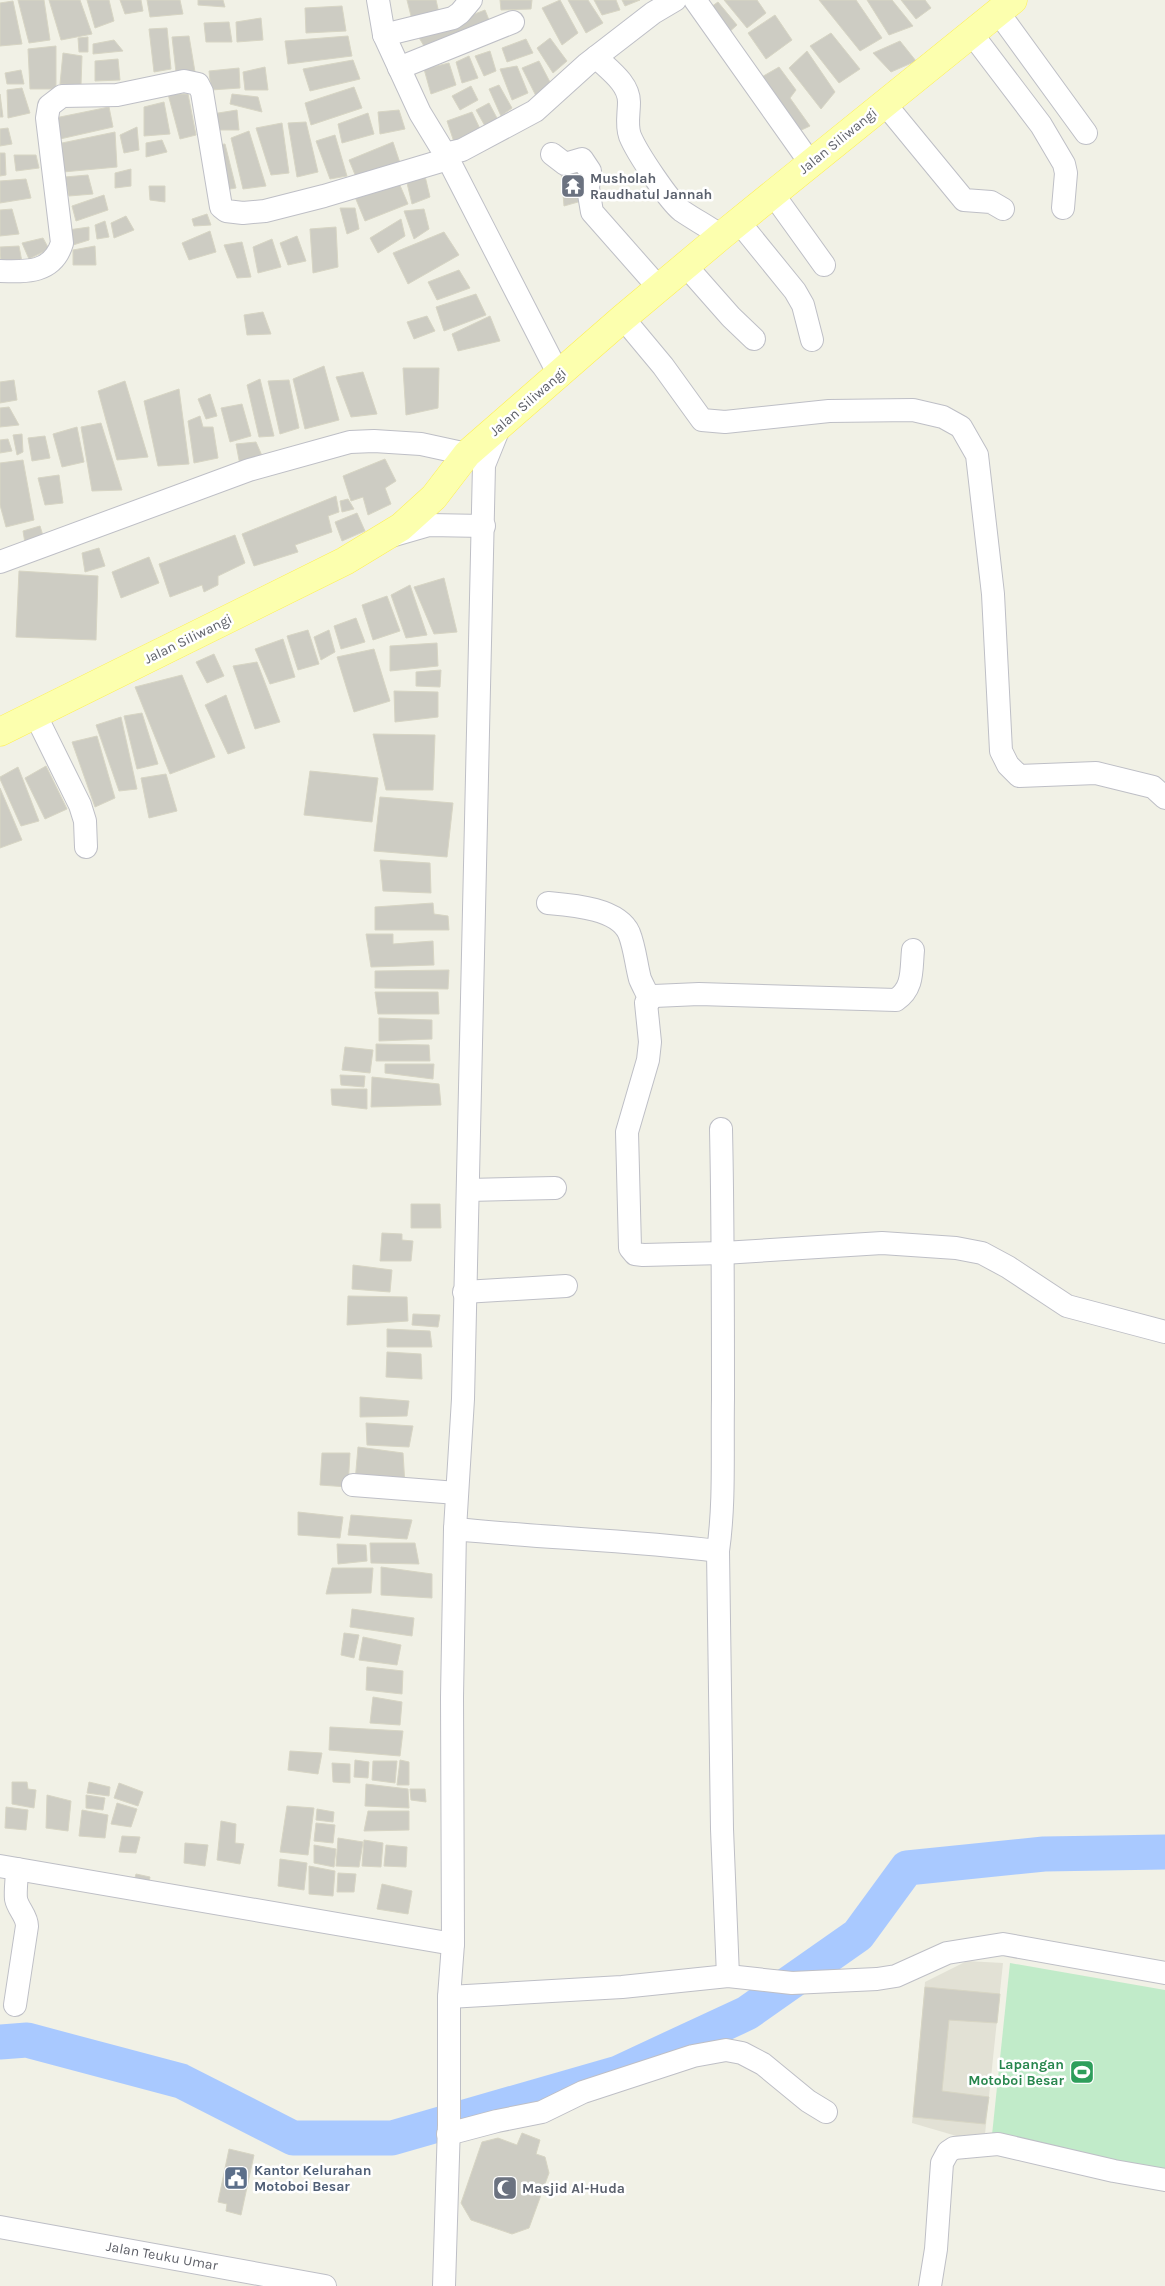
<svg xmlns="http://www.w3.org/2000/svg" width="1165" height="2286" viewBox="0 0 1165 2286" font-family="Karla,sans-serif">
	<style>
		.education { fill: #e2e1d5 }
		.green { fill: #c1ebc9 }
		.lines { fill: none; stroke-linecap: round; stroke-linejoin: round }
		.river { stroke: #a9c9ff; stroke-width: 35 }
		.building { fill: #cdccc3; stroke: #d7d5c4 }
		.minor-casing { stroke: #bebfc6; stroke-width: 24 }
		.major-casing { stroke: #fff052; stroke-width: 29 }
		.minor { stroke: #fff; stroke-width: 22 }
		.major { stroke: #fcffae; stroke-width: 28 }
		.labels { text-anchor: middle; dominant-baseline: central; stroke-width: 5; stroke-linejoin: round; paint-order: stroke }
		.street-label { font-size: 14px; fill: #5e6068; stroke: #fff }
		.worship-label { font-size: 14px; font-weight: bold; fill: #5b616d; stroke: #fff; text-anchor: start }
		.leisure-label { font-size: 14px; font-weight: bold; fill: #27864d; stroke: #fff; text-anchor: end }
		.service-label { font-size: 14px; font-weight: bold; fill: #4e5e75; stroke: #fff; text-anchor: start }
	</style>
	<rect width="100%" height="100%" fill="#f1f1e6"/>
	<polygon class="education" points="967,1961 1003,1963 984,2144 912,2123 925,1982"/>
	<polygon class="green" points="1010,1963 1165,1990 1165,2190 990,2154"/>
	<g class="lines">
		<polyline class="river" points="0,2042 27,2040 181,2081 293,2138 392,2138 618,2073 747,2013 858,1935 907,1868 1044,1854 1165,1852"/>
	</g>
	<g class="building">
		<polygon points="18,0 44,0 50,40 29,43"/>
		<polygon points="49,0 80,0 92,34 61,40"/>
		<polygon points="87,0 109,0 114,21 95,28"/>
		<polygon points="120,0 141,0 143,11 125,14"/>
		<polygon points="147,0 180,0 183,14 150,17"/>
		<polygon points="198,0 223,0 225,7 198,5"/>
		<polygon points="407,0 436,0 439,13 412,20"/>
		<polygon points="500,0 532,0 531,9 501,10"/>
		<polygon points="560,0 578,33 562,45 542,8"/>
		<polygon points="568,0 588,0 603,23 586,33"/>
		<polygon points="594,0 616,0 620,10 602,15"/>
		<polygon points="622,0 640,0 625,6"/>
		<polygon points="724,0 757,0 766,13 747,28"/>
		<polygon points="819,0 856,0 882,38 860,51"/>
		<polygon points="867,0 892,0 913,26 889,35"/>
		<polygon points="901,0 925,0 931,8 916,19"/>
		<polygon points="13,1 22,44 0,46 0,3"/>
		<polygon points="718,2 737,25 727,34 708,9"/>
		<polygon points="342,6 346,31 306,33 305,8"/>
		<polygon points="485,10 489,20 424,46 418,36"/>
		<polygon points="775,15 792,40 766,59 748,33"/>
		<polygon points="261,18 263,40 237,42 236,22"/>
		<polygon points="229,22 232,42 206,42 204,23"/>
		<polygon points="167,28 171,69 154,72 149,29"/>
		<polygon points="831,33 860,69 839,83 810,46"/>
		<polygon points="189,36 195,72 176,72 172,37"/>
		<polygon points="348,36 352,56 288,64 285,41"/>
		<polygon points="88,37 88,52 79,52 78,38"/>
		<polygon points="550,38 567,61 553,73 537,48"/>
		<polygon points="526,39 533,53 507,62 502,48"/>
		<polygon points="114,40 123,51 93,54 93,44"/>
		<polygon points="900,41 916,61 891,72 873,53"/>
		<polygon points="56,46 56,89 30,89 28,49"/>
		<polygon points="490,51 496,71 484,76 475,56"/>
		<polygon points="807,51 835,92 821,109 789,68"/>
		<polygon points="63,53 82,56 81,85 60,84"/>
		<polygon points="469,56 478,78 462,83 456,62"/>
		<polygon points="118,59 120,80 95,81 95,61"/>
		<polygon points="353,60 360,79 310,91 303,69"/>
		<polygon points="539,61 551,84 536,96 522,68"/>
		<polygon points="449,63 456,85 431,94 424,69"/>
		<polygon points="517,66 528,93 512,100 500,69"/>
		<polygon points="265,67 268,90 245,90 243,72"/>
		<polygon points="779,67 796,90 790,98 810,126 795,133 760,78"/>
		<polygon points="239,68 240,88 211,90 209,71"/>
		<polygon points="21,70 24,84 7,84 5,73"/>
		<polygon points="499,85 512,108 501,116 489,89"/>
		<polygon points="471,86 478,100 460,110 452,96"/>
		<polygon points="354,87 362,108 311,125 305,103"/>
		<polygon points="22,88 30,113 8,118 7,90"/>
		<polygon points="0,94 3,117 0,117"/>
		<polygon points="168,94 188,94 196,135 180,139"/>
		<polygon points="232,94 258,97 262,112 230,104"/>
		<polygon points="164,102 170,134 144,136 144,107"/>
		<polygon points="489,103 498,120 485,126 476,110"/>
		<polygon points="109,107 113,127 60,139 55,118"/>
		<polygon points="237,110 239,130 217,130 212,114"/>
		<polygon points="399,110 405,129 380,134 378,112"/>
		<polygon points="472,112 481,131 454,142 447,121"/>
		<polygon points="368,113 374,134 342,143 338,124"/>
		<polygon points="306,122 318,172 297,177 288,123"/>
		<polygon points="282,123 289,173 271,175 256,128"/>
		<polygon points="137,127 139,150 124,153 120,135"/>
		<polygon points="8,128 12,144 0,146 0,129"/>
		<polygon points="249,131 266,186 243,189 231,138"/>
		<polygon points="115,132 117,167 63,172 62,143"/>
		<polygon points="335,135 347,176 330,179 316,141"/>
		<polygon points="162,140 167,152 146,157 146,143"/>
		<polygon points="393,142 400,163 356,177 349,160"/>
		<polygon points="225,144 236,188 224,190 216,145"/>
		<polygon points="0,153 5,153 6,175 0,176"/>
		<polygon points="14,155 36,155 39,168 16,171"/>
		<polygon points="583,168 585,200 564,206 561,171"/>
		<polygon points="131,169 131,186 115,188 115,173"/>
		<polygon points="88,175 93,194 69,196 65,177"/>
		<polygon points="425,176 430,197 412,204 407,183"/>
		<polygon points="26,179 31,198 0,203 0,181"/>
		<polygon points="399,183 408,204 365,221 355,197"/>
		<polygon points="149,186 165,186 165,202 150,200"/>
		<polygon points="104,195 108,210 76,221 72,206"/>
		<polygon points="340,208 355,208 359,229 347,234"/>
		<polygon points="12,209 19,234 0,236 0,210"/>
		<polygon points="424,209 429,229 414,239 404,211"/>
		<polygon points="207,214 211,225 194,226 192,219"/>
		<polygon points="126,216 134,230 114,238 111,223"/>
		<polygon points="401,219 405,236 378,253 370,238"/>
		<polygon points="105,221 109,237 97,239 95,225"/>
		<polygon points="89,227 89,240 73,245 68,230"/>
		<polygon points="336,227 338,267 313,273 310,229"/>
		<polygon points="210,231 216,252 189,260 182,243"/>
		<polygon points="444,232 459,255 408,284 393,253"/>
		<polygon points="297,236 306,261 288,265 280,243"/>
		<polygon points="43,238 49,249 29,259 22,243"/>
		<polygon points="272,239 281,267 258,273 253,247"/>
		<polygon points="242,242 251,277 237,278 224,245"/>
		<polygon points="19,246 22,262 1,263 0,247"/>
		<polygon points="95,246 96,265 73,265 73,250"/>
		<polygon points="459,270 470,288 437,300 428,282"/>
		<polygon points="476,294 486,315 444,331 436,307"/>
		<polygon points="263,312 271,334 247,335 244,315"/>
		<polygon points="427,316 435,331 414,339 407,322"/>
		<polygon points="490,316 500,341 458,351 452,334"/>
		<polygon points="324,366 339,420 305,429 293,379"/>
		<polygon points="403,368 439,368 438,408 406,415"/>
		<polygon points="363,372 377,414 351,417 336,377"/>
		<polygon points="260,379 274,436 259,437 247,385"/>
		<polygon points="14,380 17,400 0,403 0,382"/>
		<polygon points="289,380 299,428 280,434 268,381"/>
		<polygon points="125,381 148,457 117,460 98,391"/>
		<polygon points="179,389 189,464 158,466 144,401"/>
		<polygon points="210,394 217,416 206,419 198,399"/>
		<polygon points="242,404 251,436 230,442 221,408"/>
		<polygon points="9,407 19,425 0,427 0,408"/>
		<polygon points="200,416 203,427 213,427 218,458 194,463 188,421"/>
		<polygon points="101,423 122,490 92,491 81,427"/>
		<polygon points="77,427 84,462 62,467 53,434"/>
		<polygon points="22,434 23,452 17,455 13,435"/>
		<polygon points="45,436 50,458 32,461 28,438"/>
		<polygon points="8,439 12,451 0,453 0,440"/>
		<polygon points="256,442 263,458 240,465 236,444"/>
		<polygon points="385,459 396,481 385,488 391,504 368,515 363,497 351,501 343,476"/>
		<polygon points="23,460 34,520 6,527 0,505 0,463"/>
		<polygon points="59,475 63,503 45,505 38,478"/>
		<polygon points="336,496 339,512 328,516 332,532 295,545 298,552 254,566 242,534"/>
		<polygon points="348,499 354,509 342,512 340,501"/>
		<polygon points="357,513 365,531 342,541 335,522"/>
		<polygon points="40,526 44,539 25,543 23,531"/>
		<polygon points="235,535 245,563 218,576 218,585 204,592 202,585 170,597 159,564"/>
		<polygon points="99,548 105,566 85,572 82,553"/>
		<polygon points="149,557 159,583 121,598 112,572"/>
		<polygon points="19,571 98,576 96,640 16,637"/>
		<polygon points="444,578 457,632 434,634 414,587"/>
		<polygon points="410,585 427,635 406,638 391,595"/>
		<polygon points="387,596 400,631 373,640 362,605"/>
		<polygon points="356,618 365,642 341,649 334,626"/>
		<polygon points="308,630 319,664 298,670 287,636"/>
		<polygon points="329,630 335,652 321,660 314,637"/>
		<polygon points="283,639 295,677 270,684 255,649"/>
		<polygon points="437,643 438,666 390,671 390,646"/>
		<polygon points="374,649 390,701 354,712 337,657"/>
		<polygon points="214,654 224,676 207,683 196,662"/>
		<polygon points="257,662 280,722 255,729 233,666"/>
		<polygon points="441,670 440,687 416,686 416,672"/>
		<polygon points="182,675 215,757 170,774 135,687"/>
		<polygon points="394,691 438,692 438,717 395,722"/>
		<polygon points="226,695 245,748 228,754 205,705"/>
		<polygon points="142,713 158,764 137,769 124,716"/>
		<polygon points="121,717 137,789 119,791 96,725"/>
		<polygon points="373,734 435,735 433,790 386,790"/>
		<polygon points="97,736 115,798 95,807 72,742"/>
		<polygon points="46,766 67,809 45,819 25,778"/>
		<polygon points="18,767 39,821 21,826 0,779 0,777"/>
		<polygon points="310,771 378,778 372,822 304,815"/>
		<polygon points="166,774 177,811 149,818 141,778"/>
		<polygon points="0,788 22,840 0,848"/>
		<polygon points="380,797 453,803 447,857 374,851"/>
		<polygon points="380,860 430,863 431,893 383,891"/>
		<polygon points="433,903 434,914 448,916 449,930 375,930 375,907"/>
		<polygon points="366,934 393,934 393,944 433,941 434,965 371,967"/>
		<polygon points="449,970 448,989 375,988 375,971"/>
		<polygon points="375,992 438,992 439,1014 378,1014"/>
		<polygon points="379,1018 432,1020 432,1039 379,1041"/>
		<polygon points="376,1044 429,1045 430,1061 376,1061"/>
		<polygon points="345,1047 373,1050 370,1073 342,1070"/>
		<polygon points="385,1064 434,1064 433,1079 385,1073"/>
		<polygon points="340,1075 365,1076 364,1087 341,1085"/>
		<polygon points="372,1077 439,1084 441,1105 371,1107"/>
		<polygon points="331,1089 367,1089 367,1109 332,1105"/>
		<polygon points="411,1204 440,1204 441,1228 411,1228"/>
		<polygon points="382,1233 402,1234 402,1240 413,1241 411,1261 380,1261"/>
		<polygon points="353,1265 392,1270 390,1292 352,1289"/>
		<polygon points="348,1296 407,1297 408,1321 347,1325"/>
		<polygon points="413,1314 440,1315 438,1327 412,1325"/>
		<polygon points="387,1329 430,1331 432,1347 387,1347"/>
		<polygon points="387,1352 421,1354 422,1379 386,1377"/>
		<polygon points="360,1397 409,1401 407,1416 360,1417"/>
		<polygon points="366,1423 413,1426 409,1447 367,1445"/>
		<polygon points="358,1447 403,1453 405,1485 355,1482"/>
		<polygon points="322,1453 350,1453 348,1487 320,1485"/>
		<polygon points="298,1512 343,1517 340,1538 298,1535"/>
		<polygon points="351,1515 412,1520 407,1539 348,1535"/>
		<polygon points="370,1543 415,1543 419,1564 371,1563"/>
		<polygon points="337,1544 366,1545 367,1561 338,1564"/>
		<polygon points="381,1567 432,1574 432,1598 381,1595"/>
		<polygon points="332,1568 373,1568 371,1593 326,1594"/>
		<polygon points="352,1609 414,1618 412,1636 350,1627"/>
		<polygon points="344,1633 359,1635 354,1658 341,1655"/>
		<polygon points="363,1637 401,1645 397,1665 359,1660"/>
		<polygon points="367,1667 403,1671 402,1694 366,1690"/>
		<polygon points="373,1697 402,1702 400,1725 370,1723"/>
		<polygon points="330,1727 403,1731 400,1756 329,1750"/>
		<polygon points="290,1751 322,1753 318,1774 288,1770"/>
		<polygon points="355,1760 369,1762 368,1778 354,1777"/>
		<polygon points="400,1760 409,1762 409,1785 397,1785"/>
		<polygon points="373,1761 397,1761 395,1783 372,1780"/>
		<polygon points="332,1763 350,1764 350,1783 333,1782"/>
		<polygon points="12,1782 27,1782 28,1789 36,1790 34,1808 12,1804"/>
		<polygon points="89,1782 110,1787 109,1796 87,1793"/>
		<polygon points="119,1783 143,1792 138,1806 114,1798"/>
		<polygon points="366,1784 408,1789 409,1808 365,1806"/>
		<polygon points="410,1789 425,1789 426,1802 411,1800"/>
		<polygon points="47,1795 71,1801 68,1831 46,1828"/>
		<polygon points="86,1795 105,1798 103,1810 86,1808"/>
		<polygon points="117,1803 137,1809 131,1827 111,1824"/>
		<polygon points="287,1806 314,1808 308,1855 280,1852"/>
		<polygon points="6,1807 28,1810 26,1830 5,1828"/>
		<polygon points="317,1809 334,1812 333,1822 316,1820"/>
		<polygon points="82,1810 108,1815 105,1838 79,1836"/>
		<polygon points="368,1811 409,1811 409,1830 364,1831"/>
		<polygon points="221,1821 236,1824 235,1843 244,1844 240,1864 217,1860"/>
		<polygon points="316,1823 335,1825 333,1843 314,1841"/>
		<polygon points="122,1836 140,1837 136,1853 119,1852"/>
		<polygon points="338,1838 363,1842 359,1867 336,1866"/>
		<polygon points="364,1840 383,1843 381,1867 362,1866"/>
		<polygon points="185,1843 208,1845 205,1866 184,1863"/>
		<polygon points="314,1845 336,1849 334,1867 314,1863"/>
		<polygon points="386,1845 407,1847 406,1867 384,1866"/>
		<polygon points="280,1859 307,1863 304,1890 278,1886"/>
		<polygon points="309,1866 335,1871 333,1896 309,1894"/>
		<polygon points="338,1873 356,1874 354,1892 337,1892"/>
		<polygon points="136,1874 150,1877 148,1888 133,1885"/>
		<polygon points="382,1884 412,1891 408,1914 377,1909"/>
		<polygon points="925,1987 1000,1994 997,2023 949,2020 942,2091 989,2097 985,2124 913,2117"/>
		<polygon points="522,2133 540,2140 536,2154 545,2157 549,2173 529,2228 512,2234 471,2220 461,2203 482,2142 498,2138 517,2145"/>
		<polygon points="229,2149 254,2155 241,2215 226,2211 227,2204 218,2202"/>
	</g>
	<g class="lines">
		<defs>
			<g id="minor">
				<polyline points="378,0 384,35 420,113 448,159 559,375"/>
				<polyline points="695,0 811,164"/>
				<polyline points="998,12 1086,133"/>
				<polyline points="972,34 1041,125 1064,164 1066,173 1063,208"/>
				<polyline points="384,35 453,18 460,13 471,0"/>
				<path d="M596,57c12,12 33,26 33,45 0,12 -3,23 1,34 7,17 39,65 52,75 13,9 27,16 39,25"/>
				<polyline points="399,68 513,22"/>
				<polyline points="885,104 964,200 991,202 1003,209"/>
				<polyline points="445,154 462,150 535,111 587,64 653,13 675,0"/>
				<polyline points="552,154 565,164 582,159 590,171 588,188 592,212 659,288"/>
				<polyline points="773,194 824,265"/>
				<polyline points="739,222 795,291 803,305 812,340"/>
				<polyline points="686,266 731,317 754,339"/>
				<path d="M0,271c27,1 53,2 62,-28l-15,-125 2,-12 13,-10 55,-1 67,-14 14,3 4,8 19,115 5,4 17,2 22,-2 59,-15 124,-37"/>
				<polyline points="623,318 663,366 702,420 725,422 829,411 913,410 943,417 961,427 977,455 993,594 1001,751 1008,765 1019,776 1096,773 1153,787 1165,798"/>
				<polyline points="391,536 429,525 484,526"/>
				<polyline points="0,562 249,470 350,442 374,441 421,444 467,454"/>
				<polyline points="35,714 80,805 85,821 86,847"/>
				<path d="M548,903c23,2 70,5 81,30 6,15 7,31 11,46 3,7 7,14 10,21"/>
				<path d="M913,950c-2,20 1,38 -17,50l-197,-6 -45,2 -8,7 4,39 -2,18 -21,72 3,116 5,6 8,1 80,-2 159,-10 74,5 26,5 26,14 59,39 98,26"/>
				<polyline points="468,1190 555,1188"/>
				<polyline points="464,1292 566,1286"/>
				<polyline points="353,1485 457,1493"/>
				<path d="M455,1529c88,9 175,11 263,22l4,278 6,147"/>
				<path d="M718,1551c7,-49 4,-101 5,-152 0,-90 0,-180 -2,-270"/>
				<polyline points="0,1866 453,1944"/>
				<polyline points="449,1997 622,1987 728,1976 792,1983 877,1979 896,1976 947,1953 1003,1944 1165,1973"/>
				<path d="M15,2005l12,-79c0,-10 -9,-17 -11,-27 -1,-9 1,-20 1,-30"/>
				<polyline points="448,2134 497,2121 542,2112 583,2092 693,2056 726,2050 742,2053 763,2064 808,2101 826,2112"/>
				<polyline points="0,2227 325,2286"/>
				<polyline points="444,2286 449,2125 449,1997 453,1944 452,1697 455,1529 463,1399 484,465 499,428"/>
				<polyline points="930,2286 936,2249 942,2163 948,2152 954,2148 998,2144 1114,2171 1165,2180"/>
			</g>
			<polyline id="major" points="0,732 345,561 401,527 434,497 467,454 623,318 721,236 1013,0"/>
		</defs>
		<use href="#minor" class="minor-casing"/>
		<use href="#major" class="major-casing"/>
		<use href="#minor" class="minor"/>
		<use href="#major" class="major"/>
	</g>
	<defs>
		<symbol id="temple-square" viewBox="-11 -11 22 22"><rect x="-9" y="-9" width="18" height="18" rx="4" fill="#6b7280" stroke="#fff"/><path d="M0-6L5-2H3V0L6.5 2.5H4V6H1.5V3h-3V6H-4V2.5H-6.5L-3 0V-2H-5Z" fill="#fff"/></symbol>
		<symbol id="stadium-square" viewBox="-11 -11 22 22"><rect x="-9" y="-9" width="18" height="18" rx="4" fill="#2e9e5b" stroke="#fff"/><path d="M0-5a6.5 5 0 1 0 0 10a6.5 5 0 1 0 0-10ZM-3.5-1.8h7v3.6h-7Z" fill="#fff"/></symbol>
		<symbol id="civic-square" viewBox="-11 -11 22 22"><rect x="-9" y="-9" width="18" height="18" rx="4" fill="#5c6f8a" stroke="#fff"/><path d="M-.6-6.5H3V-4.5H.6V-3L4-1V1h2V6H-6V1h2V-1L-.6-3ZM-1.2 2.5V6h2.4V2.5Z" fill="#fff"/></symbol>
		<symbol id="mosque-square" viewBox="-11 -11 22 22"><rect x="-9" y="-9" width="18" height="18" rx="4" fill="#6b7280" stroke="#fff"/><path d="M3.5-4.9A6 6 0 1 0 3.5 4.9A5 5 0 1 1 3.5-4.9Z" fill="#fff"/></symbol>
	</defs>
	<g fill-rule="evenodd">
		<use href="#temple-square" x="559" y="172" width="28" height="28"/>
		<use href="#stadium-square" x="1068" y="2058" width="28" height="28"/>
		<use href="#civic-square" x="222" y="2164" width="28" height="28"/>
		<use href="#mosque-square" x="491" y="2174" width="28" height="28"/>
	</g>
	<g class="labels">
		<g class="street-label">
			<text transform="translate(838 141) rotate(-39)">Jalan Siliwangi</text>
			<text transform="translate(528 402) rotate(-41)">Jalan Siliwangi</text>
			<text transform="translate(188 639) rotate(-26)">Jalan Siliwangi</text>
			<text transform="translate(162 2256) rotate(10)">Jalan Teuku Umar</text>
		</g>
		<g class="worship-label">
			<text x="590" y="178">Musholah<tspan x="590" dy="16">Raudhatul Jannah</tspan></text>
			<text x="522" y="2188">Masjid Al-Huda</text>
		</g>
		<g class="leisure-label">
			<text x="1064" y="2064">Lapangan<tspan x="1064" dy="16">Motoboi Besar</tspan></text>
		</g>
		<g class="service-label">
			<text x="254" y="2170">Kantor Kelurahan<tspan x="254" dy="16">Motoboi Besar</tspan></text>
		</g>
	</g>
</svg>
